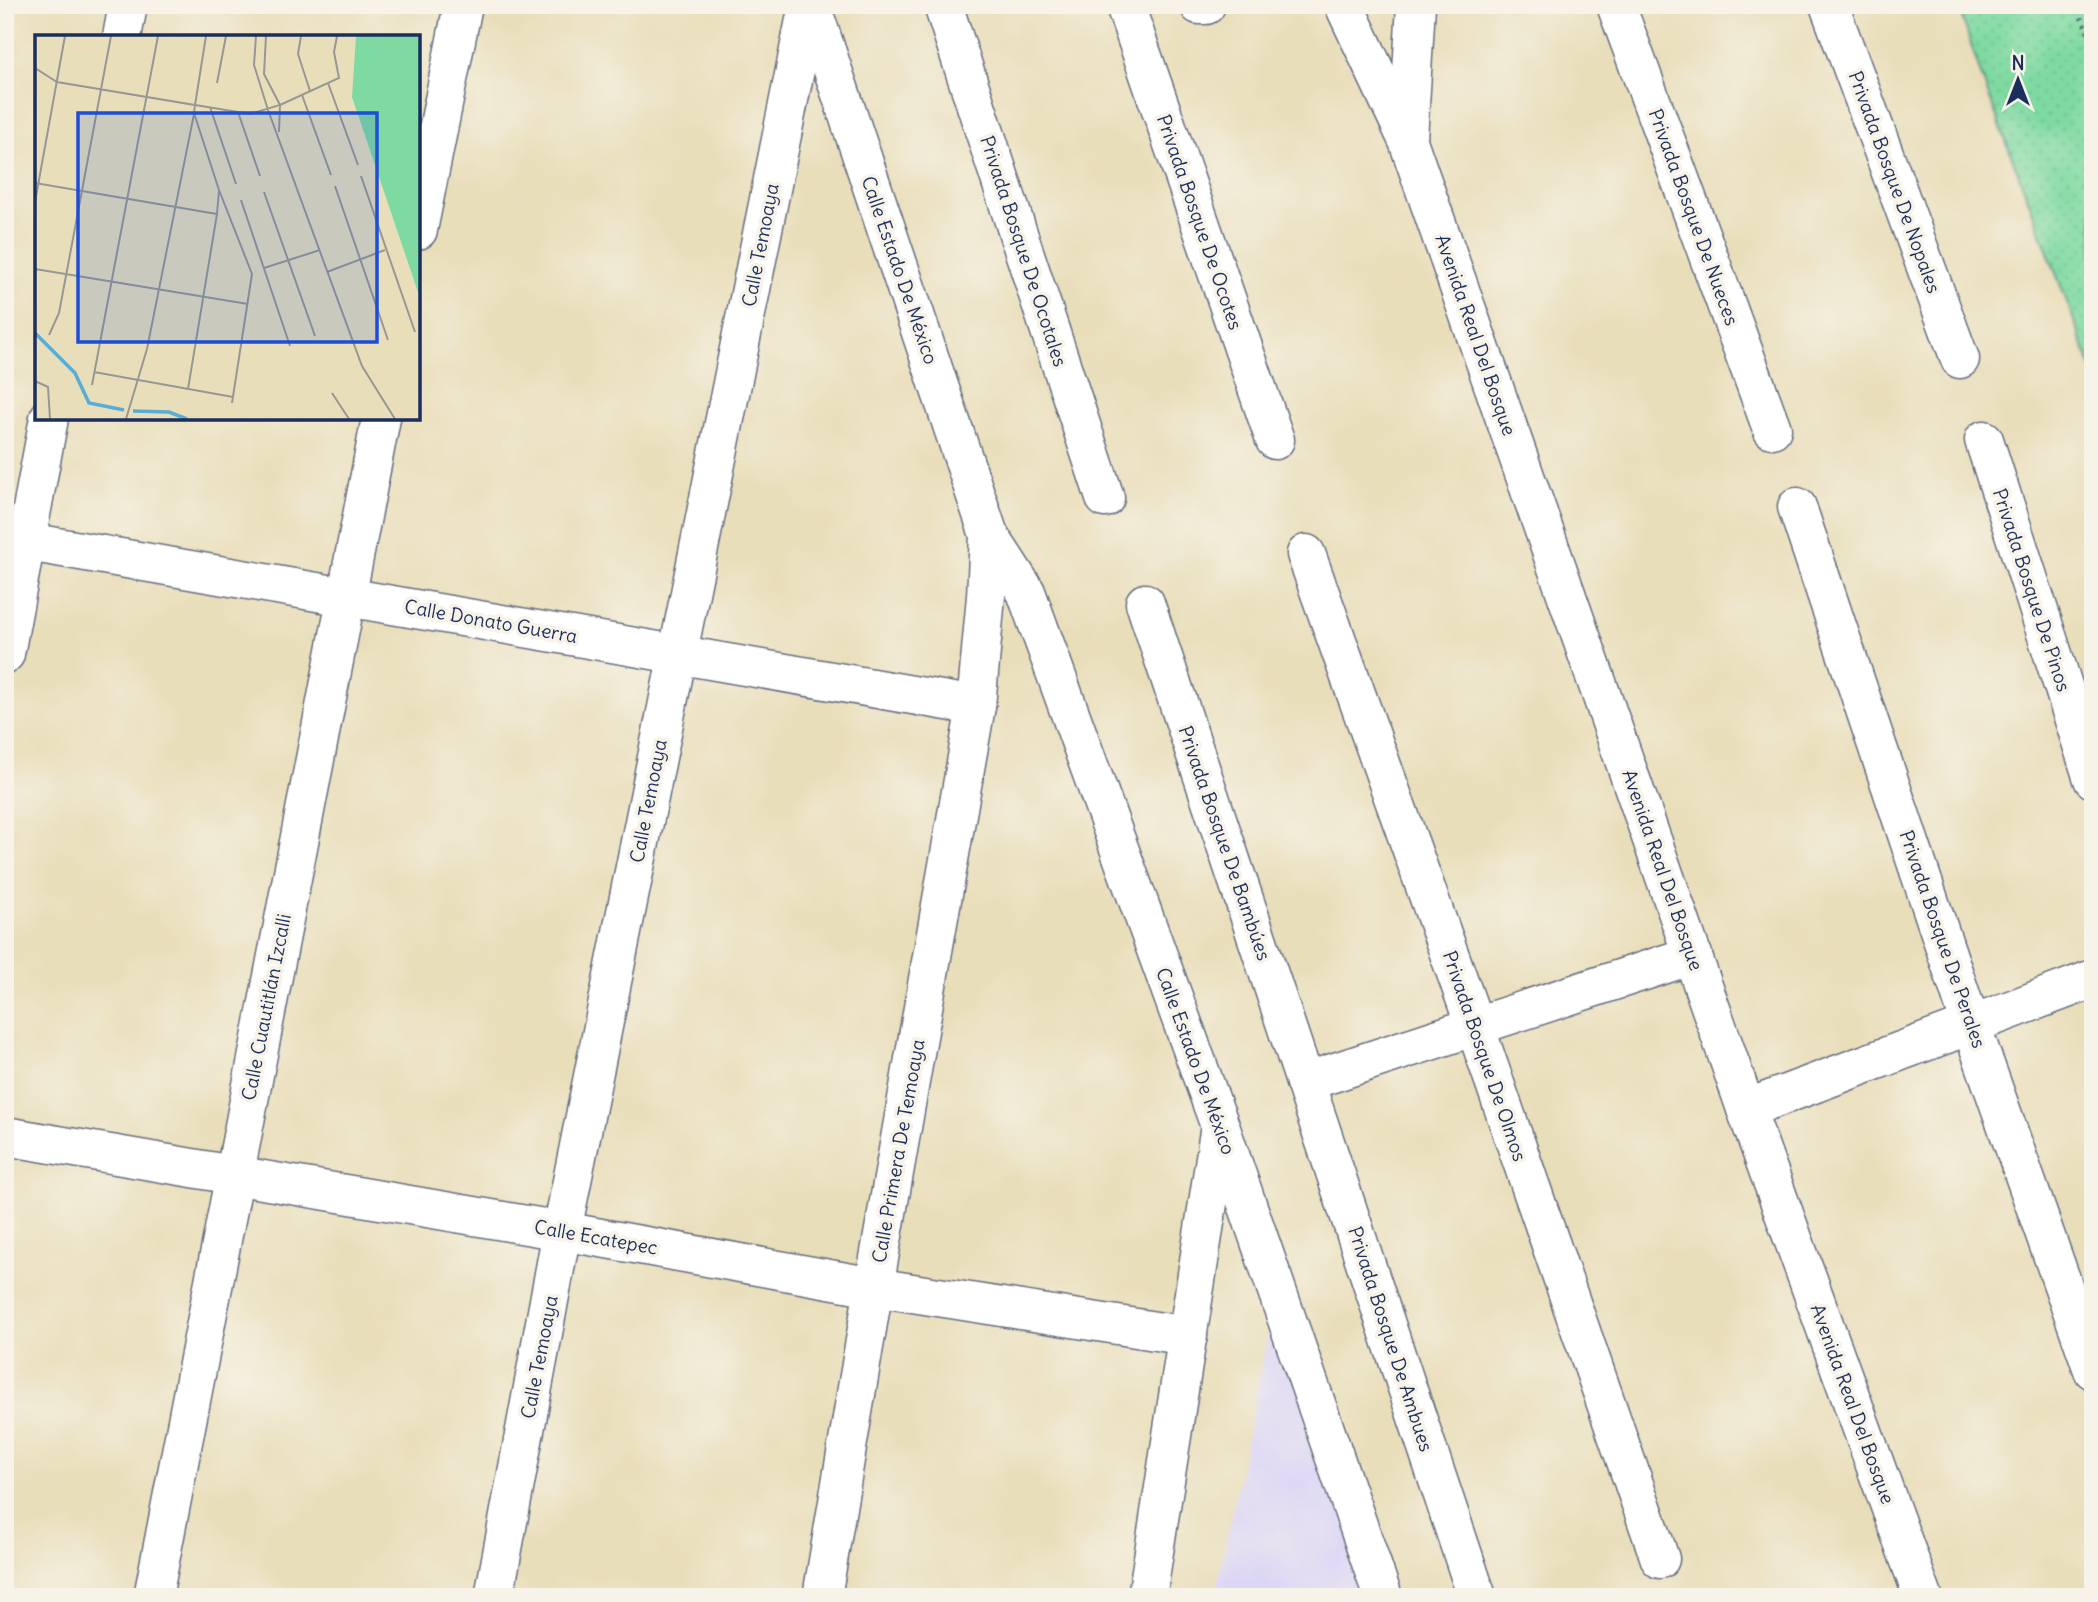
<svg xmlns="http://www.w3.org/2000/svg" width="2098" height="1602" viewBox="0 0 2098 1602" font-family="Delius,sans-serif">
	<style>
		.built { fill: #dcd6f6 }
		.grass { fill: url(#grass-dots); stroke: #4d8480; stroke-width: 2 }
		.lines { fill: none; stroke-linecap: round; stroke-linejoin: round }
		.minor-casing { stroke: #636c7e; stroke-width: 41 }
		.major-casing { stroke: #636c7e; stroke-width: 41 }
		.path { stroke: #636c7e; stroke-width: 4.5; stroke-dasharray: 2 5; stroke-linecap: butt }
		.minor { stroke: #fff; stroke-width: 38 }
		.major { stroke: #fff; stroke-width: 38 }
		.labels { text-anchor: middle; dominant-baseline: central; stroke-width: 7; stroke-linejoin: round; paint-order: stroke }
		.street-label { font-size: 19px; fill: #1b2f5e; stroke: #f7f3e8 }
		.inset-river { fill: none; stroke: #59acd5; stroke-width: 3.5 }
		.inset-road { fill: none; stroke: #979895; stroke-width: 2 }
		.view { fill: #1d4ed8; fill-opacity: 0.15; stroke: #1d4ed8; stroke-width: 3.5 }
		.inset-edge { fill: none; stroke: #1b2f5e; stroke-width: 3.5 }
	</style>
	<defs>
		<pattern id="grass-dots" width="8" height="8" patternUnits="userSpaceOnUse" patternTransform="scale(1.75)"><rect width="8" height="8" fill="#7fdaa1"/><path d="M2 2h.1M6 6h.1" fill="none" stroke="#6dbb8d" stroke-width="1.8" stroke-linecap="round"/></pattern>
	</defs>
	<rect width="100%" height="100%" fill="#f7f3e8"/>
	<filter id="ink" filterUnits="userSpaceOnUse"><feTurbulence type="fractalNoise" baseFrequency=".0143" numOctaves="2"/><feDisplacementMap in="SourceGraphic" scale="14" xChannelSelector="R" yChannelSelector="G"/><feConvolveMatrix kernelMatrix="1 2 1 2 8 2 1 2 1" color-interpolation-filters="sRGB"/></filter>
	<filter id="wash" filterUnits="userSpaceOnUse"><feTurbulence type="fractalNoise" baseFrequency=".00686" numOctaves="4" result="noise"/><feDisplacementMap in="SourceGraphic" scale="28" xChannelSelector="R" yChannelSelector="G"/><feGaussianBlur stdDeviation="1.57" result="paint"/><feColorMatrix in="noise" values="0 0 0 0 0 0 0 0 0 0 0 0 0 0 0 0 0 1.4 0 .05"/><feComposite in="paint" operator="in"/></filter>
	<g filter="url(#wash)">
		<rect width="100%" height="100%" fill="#e9deba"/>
		<polygon class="built" points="1271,1319 1398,1597 1215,1597"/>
		<polygon class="grass" points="1958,5 2093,5 2093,371 1981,75"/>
	</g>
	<g filter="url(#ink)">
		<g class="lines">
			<defs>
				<g id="minor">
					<polyline points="943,5 1105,498"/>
					<polyline points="1125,5 1275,440"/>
					<polyline points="1344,5 1408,141 1746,1109 1923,1597"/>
					<polyline points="1616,5 1772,429"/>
					<polyline points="1829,5 1960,359"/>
					<polyline points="122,37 128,5"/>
					<polyline points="1408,139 1416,5"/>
					<polyline points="418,230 463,5"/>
					<polyline points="1984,440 2093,779"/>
					<polyline points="1797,507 1971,1025 2093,1370"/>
					<polyline points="989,535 1026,592 1220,1126 1383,1597"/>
					<polyline points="1306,554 1475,1026 1660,1559"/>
					<polyline points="1145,603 1477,1597"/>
					<polyline points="5,654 49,418"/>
					<polyline points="1305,1082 1693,955"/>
					<polyline points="1746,1109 2093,979"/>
					<polyline points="5,1136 562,1231 874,1287 1188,1336"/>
					<polyline points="153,1597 381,418"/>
					<polyline points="494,1597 562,1231 808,5"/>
					<polyline points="822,1597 874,1287 976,706"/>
					<polyline points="1147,1597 1219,1132"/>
				</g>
				<g id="major">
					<polyline points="1199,5 1206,5"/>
					<polyline points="5,538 976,706 986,596 989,535 811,5"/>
				</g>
			</defs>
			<use href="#minor" class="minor-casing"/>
			<use href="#major" class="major-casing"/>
			<polyline class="path" points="2075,5 2093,43"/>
			<use href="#minor" class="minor"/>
			<use href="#major" class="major"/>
		</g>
	</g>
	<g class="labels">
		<g class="street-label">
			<text transform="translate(1895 182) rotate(70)">Privada Bosque De Nopales</text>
			<text transform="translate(1694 217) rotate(70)">Privada Bosque De Nueces</text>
			<text transform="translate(1200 222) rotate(71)">Privada Bosque De Ocotes</text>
			<text transform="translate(760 245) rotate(-79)">Calle Temoaya</text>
			<text transform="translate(1024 251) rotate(72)">Privada Bosque De Ocotales</text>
			<text transform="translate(900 270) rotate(71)">Calle Estado De México</text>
			<text transform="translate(1476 335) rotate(71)">Avenida Real Del Bosque</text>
			<text transform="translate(2032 590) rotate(72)">Privada Bosque De Pinos</text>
			<text transform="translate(491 621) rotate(10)">Calle Donato Guerra</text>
			<text transform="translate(648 801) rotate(-79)">Calle Temoaya</text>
			<text transform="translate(1225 843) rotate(71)">Privada Bosque De Bambúes</text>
			<text transform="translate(1663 870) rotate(71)">Avenida Real Del Bosque</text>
			<text transform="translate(1943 939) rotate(71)">Privada Bosque De Perales</text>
			<text transform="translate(266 1007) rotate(-79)">Calle Cuautitlán Izcalli</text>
			<text transform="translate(1485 1056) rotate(71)">Privada Bosque De Olmos</text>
			<text transform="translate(1196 1061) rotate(70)">Calle Estado De México</text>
			<text transform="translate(898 1151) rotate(-80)">Calle Primera De Temoaya</text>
			<text transform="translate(596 1237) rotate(10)">Calle Ecatepec</text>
			<text transform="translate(1391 1339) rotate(72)">Privada Bosque De Ambues</text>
			<text transform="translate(539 1357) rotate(-79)">Calle Temoaya</text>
			<text transform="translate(1853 1404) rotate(70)">Avenida Real Del Bosque</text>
		</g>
	</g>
	<g transform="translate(35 35)">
		<rect width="385" height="385" fill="#e9deba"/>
		<path d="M321,1h64v262l-68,-201z" fill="#7fdaa1"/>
		<path class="inset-river" d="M0,298l40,40 14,30 35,7M98,376l36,1 18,7"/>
		<path class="inset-road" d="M221,1l-2,29 14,45M266,1l-3,18 12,37M0,33l22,14 138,23 11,-69M182,48l9,-47M293,48l30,82M267,60l29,80M175,72l26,77M233,75l94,256 33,53M203,77l22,64M244,97l1,-27 59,-27 -5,-26 3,-16M326,141l54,156M0,148l182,31 2,-24 -25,-77 1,-8 55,9 30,-9 -16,-31 2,-38M300,151l53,154M184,155l33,84 -20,129M229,157l51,144M206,165l49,146M0,167l30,-166M229,233l56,-18M0,234l213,35M292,237l58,-22M14,300l10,-22 52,-277M59,337l139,25M0,346l13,6 2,32M57,350l66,-349M153,354l29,-175M297,358l17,26M91,384l21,-70 47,-235"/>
		<path class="view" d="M43,78h299v229h-299z"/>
		<rect width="385" height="385" class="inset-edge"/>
	</g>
	<rect width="2098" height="1602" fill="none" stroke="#f7f3e8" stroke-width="28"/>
	<g transform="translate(2018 80)" stroke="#f7f3e8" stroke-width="5" paint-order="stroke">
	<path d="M0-5L12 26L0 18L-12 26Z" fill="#1b2f5e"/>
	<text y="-10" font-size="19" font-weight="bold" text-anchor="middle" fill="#1b2f5e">N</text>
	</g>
</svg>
